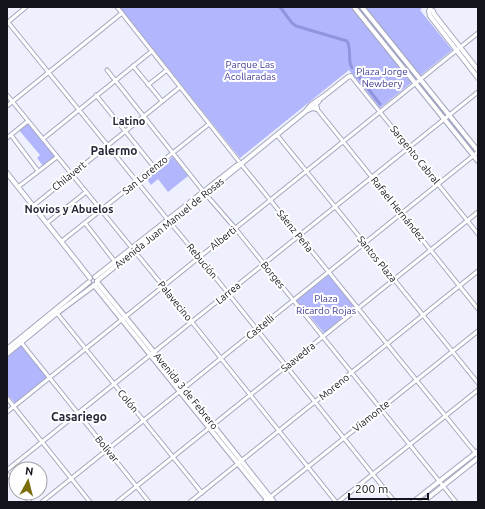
<svg xmlns="http://www.w3.org/2000/svg" width="485" height="509" viewBox="0 0 485 509" font-family="Ubuntu,sans-serif">
	<style>
		.green { fill: #b1b6fd }
		.lines { fill: none; stroke-linecap: round; stroke-linejoin: round }
		.canal { stroke: #9095de; stroke-width: 3 }
		.street-casing { stroke: #a3a6bc; stroke-width: 5 }
		.secondary-casing { stroke: #a3a6bc; stroke-width: 6 }
		.street { stroke: #fff; stroke-width: 3 }
		.secondary { stroke: #fff; stroke-width: 4 }
		.labels { text-anchor: middle; dominant-baseline: central; stroke-width: 4; stroke-linejoin: round; paint-order: stroke }
		.park-label { font-size: 10px; fill: #3f3b91; stroke: #fff }
		.street-label { font-size: 10px; fill: #12131b; stroke: #fff }
		.neighbourhood-label { font-size: 11px; font-weight: bold; fill: #27293a; stroke: #fff }
		.quarter-label { font-size: 12px; font-weight: bold; fill: #27293a; stroke: #fff }
	</style>
	<rect width="100%" height="100%" fill="#eef0fe"/>
	<g class="green">
		<polygon points="119,7 423,7 420,10 452,50 380,108 349,70 240,158"/>
		<polygon points="421,83 446,115 444,116 419,85"/>
		<polygon points="449,119 475,150 473,151 447,120"/>
		<polygon points="28,123 55,156 43,166 37,158 40,155 19,130"/>
		<polygon points="173,157 188,176 168,192 158,179 151,185 146,178"/>
		<polygon points="329,275 355,307 324,333 296,300"/>
		<polygon points="21,345 47,377 15,403 7,394 7,356"/>
	</g>
	<g class="lines">
		<g class="canal">
			<path d="M280,7l12,16 4,3 51,15c5,8 0,19 5,27"/>
			<polyline points="356,73 380,104"/>
		</g>
		<defs>
			<g id="street">
				<polyline points="117,7 241,164 478,456"/>
				<polyline points="7,21 168,220 199,257 395,502"/>
				<polyline points="8,22 26,7"/>
				<polyline points="133,66 162,101"/>
				<polyline points="107,70 203,191 235,228 456,502"/>
				<polyline points="351,76 478,234"/>
				<polyline points="148,85 167,70"/>
				<polyline points="7,95 163,286 336,502"/>
				<polyline points="96,95 154,167"/>
				<polyline points="7,106 122,13"/>
				<polyline points="317,109 478,309"/>
				<polyline points="11,135 38,171"/>
				<polyline points="277,135 478,383"/>
				<polyline points="7,138 28,121"/>
				<polyline points="43,139 152,51"/>
				<polyline points="18,187 57,157"/>
				<polyline points="33,206 180,87"/>
				<polyline points="47,223 86,192"/>
				<polyline points="85,223 116,263"/>
				<polyline points="62,241 209,124"/>
				<polyline points="56,312 202,493"/>
				<polyline points="20,341 149,502"/>
				<polyline points="7,398 90,502"/>
				<polyline points="7,412 478,33"/>
				<polyline points="7,470 478,92"/>
				<polyline points="7,474 16,484"/>
				<polyline points="23,493 30,502"/>
				<polyline points="42,502 478,152"/>
				<polyline points="117,502 478,212"/>
				<polyline points="190,502 478,271"/>
				<polyline points="264,502 478,331"/>
				<polyline points="338,502 478,390"/>
			</g>
			<g id="secondary">
				<polyline points="354,7 478,161"/>
				<polyline points="362,7 478,151"/>
				<polyline points="431,7 429,11 430,16 478,78"/>
				<polyline points="433,11 434,14 478,70"/>
				<polyline points="308,110 313,108 317,109 316,104 319,101"/>
				<polyline points="7,173 90,278"/>
				<polyline points="95,277 236,166 240,164"/>
				<polyline points="97,281 238,167 241,164 306,111 311,105 324,96 348,77 351,76"/>
				<polyline points="97,282 213,425 274,502"/>
				<polyline points="94,285 269,502"/>
				<polyline points="7,349 89,282"/>
				<polyline points="7,354 57,313 96,284"/>
				<polyline points="413,502 478,451"/>
				<polyline points="423,502 478,458"/>
			</g>
		</defs>
		<use href="#street" class="street-casing"/>
		<use href="#secondary" class="secondary-casing"/>
		<use href="#street" class="street"/>
		<use href="#secondary" class="secondary"/>
	</g>
	<g class="labels">
		<g class="park-label">
			<text x="250" y="64">Parque Las<tspan x="250" dy="12">Acollaradas</tspan></text>
			<text x="382" y="71">Plaza Jorge<tspan x="382" dy="12">Newbery</tspan></text>
			<text x="326" y="298">Plaza<tspan x="326" dy="12">Ricardo Rojas</tspan></text>
		</g>
		<g class="street-label">
			<text transform="translate(415 155) rotate(51)">Sargento Cabral</text>
			<text transform="translate(145 175) rotate(-39)">San Lorenzo</text>
			<text transform="translate(69 176) rotate(-39)">Chilavert</text>
			<text transform="translate(398 209) rotate(51)">Rafael Hernández</text>
			<text transform="translate(169 223) rotate(-39)">Avenida Juan Manuel de Rosas</text>
			<text transform="translate(295 231) rotate(51)">Sáenz Peña</text>
			<text transform="translate(223 238) rotate(-39)">Alberti</text>
			<text transform="translate(377 259) rotate(51)">Santos Plaza</text>
			<text transform="translate(202 261) rotate(51)">Rebución</text>
			<text transform="translate(273 275) rotate(51)">Borges</text>
			<text transform="translate(228 293) rotate(-39)">Larrea</text>
			<text transform="translate(175 301) rotate(51)">Palavecino</text>
			<text transform="translate(260 327) rotate(-39)">Castelli</text>
			<text transform="translate(298 357) rotate(-39)">Saavedra</text>
			<text transform="translate(334 387) rotate(-39)">Moreno</text>
			<text transform="translate(186 391) rotate(51)">Avenida 3 de Febrero</text>
			<text transform="translate(128 401) rotate(51)">Colón</text>
			<text transform="translate(371 416) rotate(-39)">Viamonte</text>
			<text transform="translate(107 449) rotate(51)">Bolívar</text>
		</g>
		<g class="neighbourhood-label">
			<text x="129" y="121">Latino</text>
			<text x="69" y="209">Novios y Abuelos</text>
		</g>
		<g class="quarter-label">
			<text x="114" y="150">Palermo</text>
			<text x="79" y="416">Casariego</text>
		</g>
	</g>
	<rect width="485" height="509" fill="none" stroke="#12131b" stroke-width="16"/>
	<g transform="translate(28 481) rotate(7)"><circle r="19" fill="#ffffff" stroke="#a0a1a4"/>
	<path d="M0-3L7 15L0 10L-7 15Z" fill="#7b6d09"/>
	<text y="-6" font-size="11" font-weight="bold" text-anchor="middle" fill="#12131b">N</text>
	</g>
	<path d="M349 493v6h79v-6" fill="none" stroke="#12131b" stroke-width="2"/>
	<text x="355" y="493" font-size="12" fill="#12131b" stroke="#ffffff" stroke-width="3" paint-order="stroke">200 m</text>
</svg>
